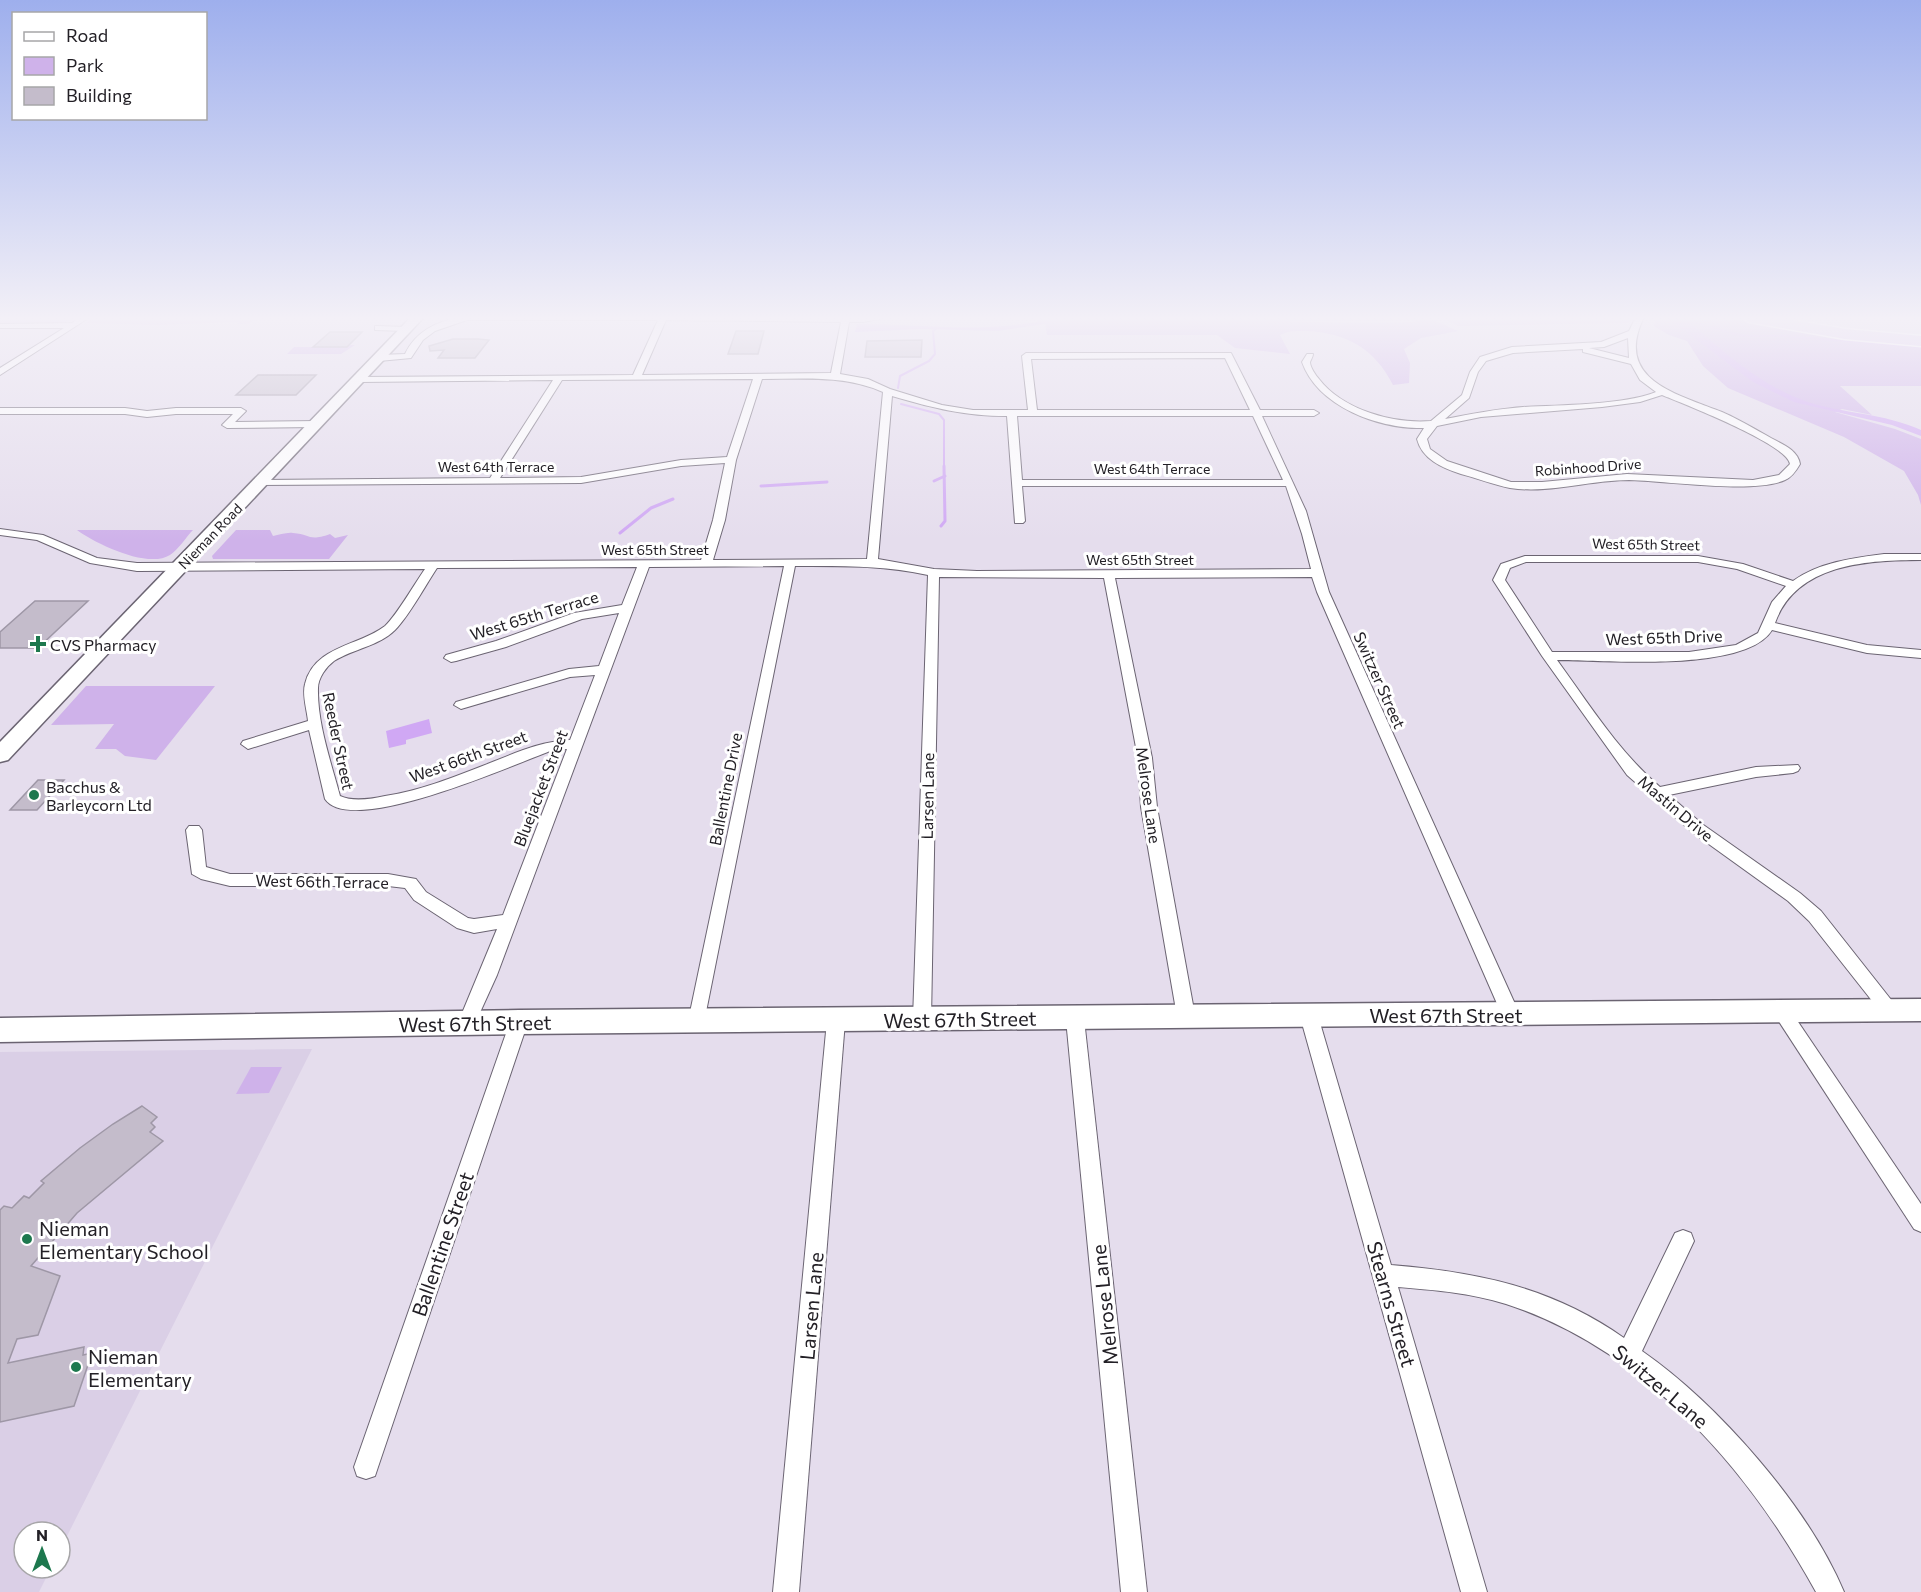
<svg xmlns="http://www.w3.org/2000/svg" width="1921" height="1592" viewBox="0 0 1921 1592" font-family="Commissioner,sans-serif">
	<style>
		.built { fill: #dacfe6 }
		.green { fill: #cfb2ea }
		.water { fill: #d0a8f4 }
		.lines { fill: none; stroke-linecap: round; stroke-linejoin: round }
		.stream-far1 { stroke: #d0a8f4; stroke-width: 2 }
		.stream { stroke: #d0a8f4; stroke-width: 3 }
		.building { fill: #c4bccb; stroke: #9e97a6; stroke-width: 1.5 }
		.street-casing { stroke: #6b6472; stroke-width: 2 }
		.secondary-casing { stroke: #6b6472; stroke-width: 3 }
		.highway-casing { stroke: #fff; stroke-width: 3 }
		.street { fill: #fff; fill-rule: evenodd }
		.secondary { fill: #fff; fill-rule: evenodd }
		.highway { fill: #ddc7f2; fill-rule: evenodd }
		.poi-dot { fill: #1d784e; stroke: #fff; stroke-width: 2 }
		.labels { text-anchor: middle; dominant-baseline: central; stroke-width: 6; stroke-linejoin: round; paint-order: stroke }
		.far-street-label { font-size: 14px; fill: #232026; stroke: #fff }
		.street-label { font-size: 16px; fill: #232026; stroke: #fff }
		.poi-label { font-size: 16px; fill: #232026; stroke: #fff; text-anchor: start }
		.near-street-label { font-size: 20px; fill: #232026; stroke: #fff }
		.near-poi-label { font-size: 20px; fill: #232026; stroke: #fff; text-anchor: start }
	</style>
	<rect width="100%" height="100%" fill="#e5dded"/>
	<polygon class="built" points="312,1049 60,1550 60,1532 24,1532 24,1568 51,1568 39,1592 0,1592 0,1052"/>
	<g class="green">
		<path d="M0,317h75c-13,12 -56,7 -75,7z"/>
		<path d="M94,317h163l1,1c-6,5 -12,7 -21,6l2,-2 -83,3 -70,-2z"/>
		<path d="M1044,317h226l3,4 95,2 43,-1 20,-3 27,12 -37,7 -17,11 6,14 -1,20 -16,2c-18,-36 -46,-52 -86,-54 -11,0 -17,-1 -27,4l10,19 -55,-6 -18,-13h-170z"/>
		<polygon points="1441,317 1632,317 1633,320 1628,323 1458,326"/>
		<polygon points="1656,317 1735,317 1921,344 1921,386 1840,386 1872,415 1842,409 1835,412 1895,429 1921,439 1921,505 1918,495 1904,471 1844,437 1728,388 1703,366 1687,341 1669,335 1654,326"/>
		<polygon points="350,345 355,345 341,354 287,354 294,347 347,347"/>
		<path d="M77,530h116c-7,7 -14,19 -23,25 -22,14 -74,-11 -93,-25z"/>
		<path d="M236,530h34l3,6c6,-1 14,-4 20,-3 18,1 15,9 37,1l5,4 13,-3 -19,24h-116l-1,-3z"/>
		<polygon points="86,686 215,686 156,760 125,756 116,749 95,749 114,724 51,725"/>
		<polygon points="251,1067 282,1067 269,1093 236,1094"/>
	</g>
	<g class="water">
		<path d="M1058,317h4l1,4 -65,10 -77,-2 -66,3 2,-8c68,0 134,11 201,-7z"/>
		<polygon points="1075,317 1419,317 1418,319 1410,320 1091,321 1076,321"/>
		<path d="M1666,317h18c36,32 75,68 121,84 38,13 79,12 116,29v6l-29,-11 -98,-23 -41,-20z"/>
		<polygon points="429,719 432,733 406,740 406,744 389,748 386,731"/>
	</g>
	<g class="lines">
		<g class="stream-far1">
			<polyline points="1035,317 1047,322"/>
			<polyline points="1685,320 1743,336 1783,336 1921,347"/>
			<polyline points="898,388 900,376 929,361 935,354 933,331 937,328"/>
			<polyline points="901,404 939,414 944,420 944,467"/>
		</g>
		<g class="stream">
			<polyline points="934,481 945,476"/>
			<polyline points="761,486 827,482"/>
			<polyline points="941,526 945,521 944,466"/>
			<polyline points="620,533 651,508 673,499"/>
		</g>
	</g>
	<g class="building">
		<polygon points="736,331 764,331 758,354 728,354"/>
		<polygon points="330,332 362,332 347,347 313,347"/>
		<polygon points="453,339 478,339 489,340 475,358 438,358 444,350 430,351 429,346"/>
		<polygon points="922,340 921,357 865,357 867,341"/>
		<polygon points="258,375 316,375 296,395 236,395"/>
		<polygon points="35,601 88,601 38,648 0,648 0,632"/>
		<polygon points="38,780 64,780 37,810 10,810"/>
		<polygon points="142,1106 157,1117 151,1123 155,1127 150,1132 163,1141 77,1213 31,1266 60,1276 38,1335 17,1339 8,1363 84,1347 83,1355 92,1353 74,1406 0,1422 0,1210 4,1206 12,1208 24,1196 29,1198 44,1183 41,1181 80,1148 113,1124"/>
	</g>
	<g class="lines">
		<defs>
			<g id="street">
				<polygon points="81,317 90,317 0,375 0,368 64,328 0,328 0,324 72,323"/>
				<path d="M460,317h430l-27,5h-14l-9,52 28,5 22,10 52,16 31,5h55l-6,-54 4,-3h205l29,57h54l5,3 -5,3h-52l44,95 23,81 191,423 -3,5 -6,3 -6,-3 -3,-5 -185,-423 -5,-15 -197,1 37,180 5,49 38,209 -3,5 -6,3 -6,-3 -3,-5 -36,-209 -3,-49 -34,-180 -165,-1 -8,443 -3,5 -6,3 -6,-3 -3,-5 15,-445c-46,-10 -86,-9 -133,-9l-92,461 -6,3 -6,-3 -3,-5 96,-456 -135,1 -152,408 -24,53 -6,3 -6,-3 -3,-5 39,-94 -23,4 -17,-5 -43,-28 -9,-12 -17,-2h-158l-29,-7 -9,-5 -6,-44 3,-4h10l3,4 4,37 24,7h158l28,5 10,13 42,26 6,1 29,-4 64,-166 -14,1c-36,13 -202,88 -228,49l-16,-69 -61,19 -7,-5 2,-3 65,-20c-1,-11 -6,-26 -3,-37 9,-38 54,-38 80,-58 12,-11 30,-43 40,-57l-288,2 -47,-8 -53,-23 -37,-5v-6l43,6 54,23 40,5 564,-3 12,-40 12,-57 -44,3 -100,17 -324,2 -1,-2 5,-3 229,-2 63,-98 -193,2 -3,-1v-4l276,-2 25,-55h-191l-32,11 -12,9 -12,18 -32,3 -4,-3 4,-3 26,-1c11,-23 31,-32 55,-37zM666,320l175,2 -10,51 -189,2zM1225,358l25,52h-213l-6,-51zM753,379l-26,78 -46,3 -100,17 -81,1 62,-98zM762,379c42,0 82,-4 121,13l-16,167 -154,1 12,-40 11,-60zM892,396c41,12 72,20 115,20l8,107h8l2,-2 -3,-35h264l16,48 9,35 -334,2 -43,-2 -56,-10zM1017,416h236l30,64h-261zM637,567l-15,38 -48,8 -78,28 -50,14 -2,3 7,4 5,-1 50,-14 76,-28 37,-6 -20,53 -30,3 -113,33 -2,3 7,4 109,-32 25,-2 -25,65c-27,1 -50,11 -75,21 -36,14 -71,29 -110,35 -14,3 -32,6 -45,0 -9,-34 -23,-73 -22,-108 0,-10 8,-21 16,-27 19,-12 45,-15 61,-31 14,-14 30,-44 42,-62z"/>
				<path d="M1636,317h8c-31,63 33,77 78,95 16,7 33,17 49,26 11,6 27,12 29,26 -4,7 -8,13 -15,16 -30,14 -119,1 -156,0 -39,0 -80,14 -119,8 -16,-3 -33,-10 -49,-14 -19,-6 -39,-15 -44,-35l7,-11c-45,1 -106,-21 -122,-66l5,-8h6c0,3 -2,5 -3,8 0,5 6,14 9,17 24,31 74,45 112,42l31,-26 8,-23 10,-15 32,-10 89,-5 28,-11zM1628,338l1,20 -40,-10 15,-1zM1583,349v3l48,12 9,16 16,12c-31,13 -98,13 -133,15 -27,2 -52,7 -78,12l24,-21 9,-26 8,-11 27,-8zM1662,395c22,9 125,49 128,69l-11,11 -26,5 -126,-6 -85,8h-31l-64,-21 -17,-12 -3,-10 10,-13 44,-9 121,-10 38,-5z"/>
				<polygon points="378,326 406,327 410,329 406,331 375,330 375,326"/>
				<polygon points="0,408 125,408 147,411 176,408 241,408 246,411 235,422 317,421 322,424 317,427 227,428 222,425 233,414 176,414 147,417 125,414 0,414"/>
				<path d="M1884,554h37v6c-54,0 -125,4 -146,63l92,22 54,5v8l-54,-5 -95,-23c-26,43 -167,30 -215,30 32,44 61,91 103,127l96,-20 42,-2 2,3 -2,3 -5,2 -37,4 -87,18 33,29 98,69 21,18 75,95 3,5 -3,5 -6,3 -6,-3 -75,-95 -21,-20 -96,-69 -65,-57 -85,-119 -49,-76 8,-16 24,-8h173l45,8 50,17c27,-19 60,-23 91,-27zM1526,562h172l39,7 49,17 -14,16 -14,31 -22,12 -47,7h-137l-47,-72 5,-12z"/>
				<polygon points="1782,1004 1788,1007 1921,1204 1921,1232 1914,1229 1776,1017 1773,1012 1776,1007"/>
				<path d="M1309,1008l6,3 3,5 73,249c86,7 161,22 233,73l51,-105 8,-3 8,3 3,8 -52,110c76,53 166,155 202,241h-28c-68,-124 -172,-243 -310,-288 -35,-11 -72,-14 -108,-17l89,305h-26l-161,-576 3,-5z"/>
				<polygon points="1075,1011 1081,1014 1084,1019 1147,1592 1121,1592 1066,1019 1069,1014"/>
				<polygon points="836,1013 842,1016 845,1021 799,1592 773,1592 827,1021 830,1016"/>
				<polygon points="519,1014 525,1017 528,1022 378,1467 375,1476 366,1479 357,1476 354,1467 510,1022 513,1017"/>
			</g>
			<g id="secondary">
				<polygon points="411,317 424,317 8,760 0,762 0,742"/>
				<polygon points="1921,999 1921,1021 519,1034 0,1042 0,1018 519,1010"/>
			</g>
			<polygon id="highway" points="1741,317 1774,317 1845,329 1921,336 1921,346 1845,339 1749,322"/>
		</defs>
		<use href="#street" class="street-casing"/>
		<use href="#secondary" class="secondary-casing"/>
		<use href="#highway" class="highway-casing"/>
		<use href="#street" class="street"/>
		<use href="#secondary" class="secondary"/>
		<use href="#highway" class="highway"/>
	</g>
	<linearGradient id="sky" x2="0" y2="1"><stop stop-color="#9eafed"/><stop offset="0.59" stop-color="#f3f0f7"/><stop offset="1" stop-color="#f3f0f7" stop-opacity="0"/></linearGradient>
	<rect width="1921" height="540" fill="url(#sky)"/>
	<g class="poi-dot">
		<path d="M35 635h6v6h6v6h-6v6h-6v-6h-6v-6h6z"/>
		<circle cx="34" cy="795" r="6"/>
		<circle cx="27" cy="1239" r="6"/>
		<circle cx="76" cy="1367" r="6"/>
	</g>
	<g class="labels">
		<g class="far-street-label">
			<text x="496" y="466">West 64th Terrace</text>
			<text transform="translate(1588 467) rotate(-4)">Robinhood Drive</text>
			<text x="1152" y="468">West 64th Terrace</text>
			<text transform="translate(210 536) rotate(-46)">Nieman Road</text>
			<text transform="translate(1646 544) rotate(1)">West 65th Street</text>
			<text x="655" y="549">West 65th Street</text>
			<text x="1140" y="559">West 65th Street</text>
		</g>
		<g class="street-label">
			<text transform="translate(534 615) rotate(-17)">West 65th Terrace</text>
			<text transform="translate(1664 637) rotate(-2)">West 65th Drive</text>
			<text transform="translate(1380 680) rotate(66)">Switzer Street</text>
			<text transform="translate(339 741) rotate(78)">Reeder Street</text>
			<text transform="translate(468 756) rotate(-20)">West 66th Street</text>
			<text transform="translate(540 788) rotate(-69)">Bluejacket Street</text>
			<text transform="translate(725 789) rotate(-79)">Ballentine Drive</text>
			<text transform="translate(1149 795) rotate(82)">Melrose Lane</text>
			<text transform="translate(927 796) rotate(-89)">Larsen Lane</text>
			<text transform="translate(1676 808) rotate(40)">Mastin Drive</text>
			<text transform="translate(322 881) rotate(1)">West 66th Terrace</text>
		</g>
		<g class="poi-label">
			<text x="50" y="644">CVS Pharmacy</text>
			<text x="46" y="786">Bacchus &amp;<tspan x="46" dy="18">Barleycorn Ltd</tspan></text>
		</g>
		<g class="near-street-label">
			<text x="1446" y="1015">West 67th Street</text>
			<text transform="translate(960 1019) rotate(-1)">West 67th Street</text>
			<text transform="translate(475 1023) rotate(-1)">West 67th Street</text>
			<text transform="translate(442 1244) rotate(-71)">Ballentine Street</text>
			<text transform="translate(1392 1304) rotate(74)">Stearns Street</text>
			<text transform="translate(1104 1305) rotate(-96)">Melrose Lane</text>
			<text transform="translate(811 1306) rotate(-85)">Larsen Lane</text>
			<text transform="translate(1661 1386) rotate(40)">Switzer Lane</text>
		</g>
		<g class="near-poi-label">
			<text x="39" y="1228">Nieman<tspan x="39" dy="23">Elementary School</tspan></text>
			<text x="88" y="1356">Nieman<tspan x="88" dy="23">Elementary</tspan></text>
		</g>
	</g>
	<rect x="12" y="12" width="195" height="108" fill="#ffffff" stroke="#a7a6a8" stroke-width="1.5"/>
	<rect x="24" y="32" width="30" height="9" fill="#ffffff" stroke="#a7a6a8" stroke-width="1.5"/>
	<text x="66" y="42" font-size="18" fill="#232026">Road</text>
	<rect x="24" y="57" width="30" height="18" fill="#cfb2ea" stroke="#a7a6a8" stroke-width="1.5"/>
	<text x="66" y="72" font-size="18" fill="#232026">Park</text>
	<rect x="24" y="87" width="30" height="18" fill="#c4bccb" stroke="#a7a6a8" stroke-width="1.5"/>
	<text x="66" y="102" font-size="18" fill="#232026">Building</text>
	<g transform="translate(42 1550)"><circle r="28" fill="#ffffff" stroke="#a7a6a8" stroke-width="1.5"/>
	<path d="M0-4.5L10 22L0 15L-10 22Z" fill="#1d784e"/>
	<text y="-9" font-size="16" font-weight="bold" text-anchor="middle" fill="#232026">N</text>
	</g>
</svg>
